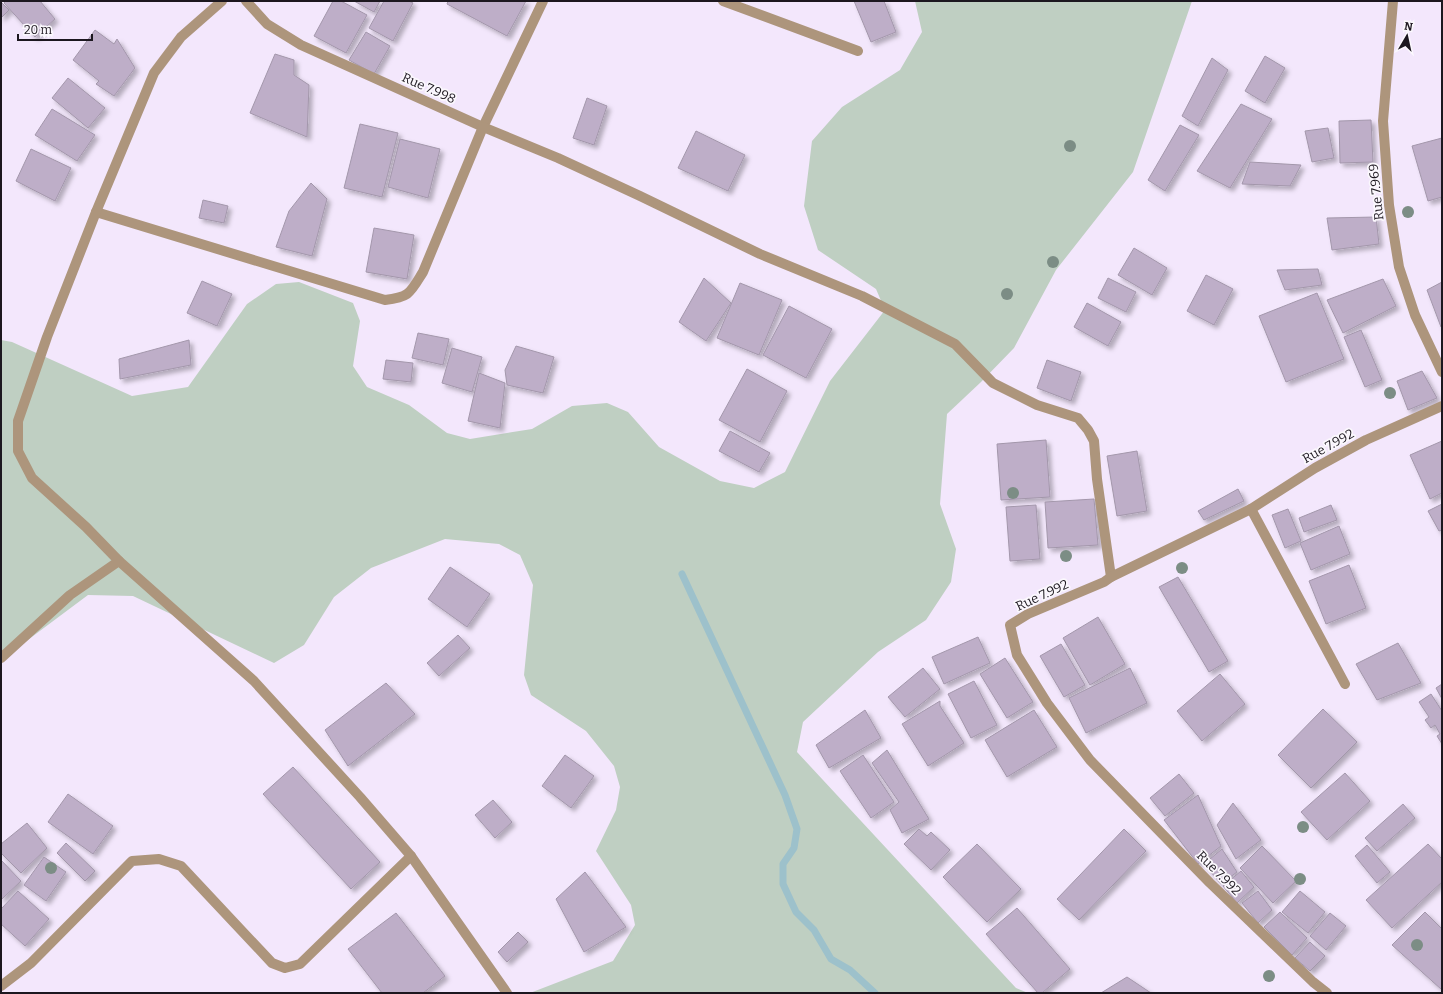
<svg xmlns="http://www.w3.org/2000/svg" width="1443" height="994" viewBox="0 0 1443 994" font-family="Bitter,serif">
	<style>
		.green { fill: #bfcfc2 }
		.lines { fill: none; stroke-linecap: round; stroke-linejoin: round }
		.stream { stroke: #9dc1cb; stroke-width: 7 }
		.building { fill: #beaec8; stroke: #a397ab; filter: url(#shadow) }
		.minor { stroke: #ad957c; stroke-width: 10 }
		.tree { fill: #7c8d85 }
		.labels { text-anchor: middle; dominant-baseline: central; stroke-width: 3.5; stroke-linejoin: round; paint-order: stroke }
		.street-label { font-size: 13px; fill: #1c171f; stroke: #fbf8fd }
	</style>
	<defs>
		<filter id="shadow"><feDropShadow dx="3.5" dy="3.5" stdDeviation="2" flood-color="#0004"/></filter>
	</defs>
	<rect width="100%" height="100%" fill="#f3e7fc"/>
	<polygon class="green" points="915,1 1192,1 1133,172 1056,270 1014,348 981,382 947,414 940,504 956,549 951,582 926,620 878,652 803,722 797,752 1016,988 1028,993 530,993 613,961 635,925 631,905 596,851 616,810 620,787 614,766 586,731 531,695 524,675 533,585 520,555 499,544 445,539 371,568 334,597 304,645 274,663 133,596 88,595 1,660 1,340 12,342 132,396 188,387 247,304 276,284 299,282 353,303 360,321 353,366 367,387 409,405 447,433 470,439 532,429 572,406 607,403 628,412 659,447 720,481 754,488 785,472 830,381 885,310 876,289 818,250 804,206 812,141 842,107 900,70 922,32"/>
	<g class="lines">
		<polyline class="stream" points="682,574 785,795 797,829 794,848 783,864 783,884 796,912 814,930 831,959 850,970 875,993"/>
	</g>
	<g class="building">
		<polygon points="6,1 40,1 55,19 35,37 4,3"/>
		<polygon points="333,1 341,1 367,15 346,53 314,36"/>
		<polygon points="354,1 380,1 374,12"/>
		<polygon points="384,1 409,1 413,3 393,41 369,28"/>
		<polygon points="448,1 526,1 507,36 447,4"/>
		<polygon points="854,1 884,1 896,32 871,42"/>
		<polygon points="1,2 9,10 1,18"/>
		<polygon points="95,30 114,44 117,39 135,68 114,96 96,84 99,81 73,60"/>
		<polygon points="366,32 390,46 374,74 349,60"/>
		<polygon points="275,54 294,60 294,75 309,85 307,137 250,113"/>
		<polygon points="1265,56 1285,68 1265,103 1245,91"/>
		<polygon points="1212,58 1228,70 1198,126 1182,116"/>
		<polygon points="68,78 105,108 88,128 52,98"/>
		<polygon points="587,98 607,106 594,145 573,138"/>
		<polygon points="1241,104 1272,119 1230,188 1197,171"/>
		<polygon points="52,109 95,135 77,161 35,135"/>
		<polygon points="1371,120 1373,162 1340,163 1339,121"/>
		<polygon points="360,124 398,133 382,197 344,188"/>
		<polygon points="1180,125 1199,135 1165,191 1148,180"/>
		<polygon points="1328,128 1334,158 1312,162 1305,131"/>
		<polygon points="696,131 745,155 728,191 678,168"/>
		<polygon points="1442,138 1442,197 1428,201 1412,146"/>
		<polygon points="400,139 440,149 428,198 388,187"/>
		<polygon points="31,149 71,168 55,201 16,181"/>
		<polygon points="1250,162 1301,165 1290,186 1242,184"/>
		<polygon points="311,183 327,199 312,256 276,247 289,211"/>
		<polygon points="203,200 228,206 224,223 199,218"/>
		<polygon points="1376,217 1379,244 1332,250 1327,218"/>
		<polygon points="374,228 414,235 407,279 366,272"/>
		<polygon points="1134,248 1167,268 1152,295 1118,275"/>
		<polygon points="1318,269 1322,285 1285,290 1277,270"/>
		<polygon points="1206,275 1233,289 1214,325 1187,311"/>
		<polygon points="704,278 731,303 706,341 679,322"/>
		<polygon points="1108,278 1136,292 1126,312 1098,298"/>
		<polygon points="1383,279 1396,306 1343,333 1327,300"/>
		<polygon points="202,281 232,294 217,326 187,313"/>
		<polygon points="1442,282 1442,326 1441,327 1427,290"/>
		<polygon points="740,283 782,300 759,355 717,338"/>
		<polygon points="1317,293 1344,359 1286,382 1259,316"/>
		<polygon points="1087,303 1121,322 1108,346 1074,327"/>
		<polygon points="789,306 832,329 806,378 763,355"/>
		<polygon points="1361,330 1382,380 1365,387 1344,337"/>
		<polygon points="418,333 449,339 443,365 412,358"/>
		<polygon points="189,340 191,365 120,379 119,359"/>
		<polygon points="516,346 554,357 543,393 507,385 505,370"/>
		<polygon points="452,348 482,357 472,392 442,383"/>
		<polygon points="386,360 413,363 411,382 383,379"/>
		<polygon points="1047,360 1081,372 1071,401 1037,388"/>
		<polygon points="747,369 787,391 760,442 719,420"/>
		<polygon points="1422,371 1437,398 1408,410 1397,381"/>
		<polygon points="479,373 505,383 500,428 468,421"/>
		<polygon points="730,431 770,453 759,472 719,451"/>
		<polygon points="1046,440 1050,497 1001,500 997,444"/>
		<polygon points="1442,441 1442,493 1430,499 1410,455"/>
		<polygon points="1137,451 1147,511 1117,516 1107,456"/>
		<polygon points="1238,489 1244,501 1204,520 1198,511"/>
		<polygon points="1094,499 1098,545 1048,548 1045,502"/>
		<polygon points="1442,504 1442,530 1439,531 1428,511"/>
		<polygon points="1036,505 1040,559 1010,561 1006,507"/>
		<polygon points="1331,505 1337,520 1304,532 1299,518"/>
		<polygon points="1288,509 1301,541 1285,548 1272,515"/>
		<polygon points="1339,526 1350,554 1311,570 1300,543"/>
		<polygon points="1349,565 1366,608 1326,624 1309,581"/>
		<polygon points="450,567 490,594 467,627 428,599"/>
		<polygon points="1178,577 1228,661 1209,672 1159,587"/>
		<polygon points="1098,617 1125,664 1090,685 1063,638"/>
		<polygon points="458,635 470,648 439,676 427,663"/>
		<polygon points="978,637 990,663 944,684 932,657"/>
		<polygon points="1398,643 1421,683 1377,700 1356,664"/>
		<polygon points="1061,644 1085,685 1064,697 1040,656"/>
		<polygon points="1005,658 1033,702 1007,718 980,674"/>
		<polygon points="923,668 940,689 905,717 888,697"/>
		<polygon points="1130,668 1147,703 1086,733 1069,698"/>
		<polygon points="1220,674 1245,704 1202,741 1177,711"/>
		<polygon points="974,681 997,725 971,738 948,694"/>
		<polygon points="386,683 415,714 348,766 325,730"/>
		<polygon points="1442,684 1442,699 1436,688"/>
		<polygon points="1431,694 1442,711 1442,744 1437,736 1440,734 1435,725 1431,728 1425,720 1429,717 1419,702"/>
		<polygon points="940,701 940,706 964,743 928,766 902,724"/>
		<polygon points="1323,709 1357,742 1311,788 1278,755"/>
		<polygon points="865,710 881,738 829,768 816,745"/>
		<polygon points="1034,710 1057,747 1007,777 985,740"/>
		<polygon points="887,750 929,819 902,833 890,810 899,802 872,763"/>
		<polygon points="565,755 594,776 571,808 542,786"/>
		<polygon points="863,755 894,802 871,818 840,771"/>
		<polygon points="293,767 380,862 351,889 263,794"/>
		<polygon points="1345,773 1370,801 1327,840 1301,812"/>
		<polygon points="1179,774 1194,793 1165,816 1150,798"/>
		<polygon points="68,794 113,826 93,854 48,822"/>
		<polygon points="1198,795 1221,846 1198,864 1164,820"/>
		<polygon points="493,800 512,822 495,838 475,815"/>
		<polygon points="1233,803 1261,840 1236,859 1217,825"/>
		<polygon points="1403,804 1415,818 1377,851 1365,838"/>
		<polygon points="27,823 47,848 21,873 1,853 1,844"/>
		<polygon points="919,829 927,836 931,832 950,850 931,870 904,844"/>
		<polygon points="1124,829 1146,851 1079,920 1057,899"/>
		<polygon points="66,843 95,871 85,881 57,853"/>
		<polygon points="977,844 1021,889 987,922 943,877"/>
		<polygon points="1428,844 1442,859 1442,882 1392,928 1366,900"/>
		<polygon points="1367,845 1390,872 1377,883 1355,856"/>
		<polygon points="1262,846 1296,881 1273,903 1240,868"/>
		<polygon points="1222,849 1237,872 1221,884 1204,864"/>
		<polygon points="44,857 66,872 46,901 24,885"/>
		<polygon points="1,860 21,881 1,900"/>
		<polygon points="1241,871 1254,887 1237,903 1223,886"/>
		<polygon points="585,872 626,927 584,952 556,899"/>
		<polygon points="18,891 49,919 25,946 1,924 1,909"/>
		<polygon points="1258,891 1272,910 1258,923 1242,903"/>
		<polygon points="1300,891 1325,912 1308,933 1282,912"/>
		<polygon points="1017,908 1070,969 1042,993 1038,993 986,934"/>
		<polygon points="1280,912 1307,938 1292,955 1264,927"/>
		<polygon points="1425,912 1442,929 1442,990 1392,945"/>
		<polygon points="396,913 445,976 423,993 382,993 348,949"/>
		<polygon points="1330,913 1346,926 1326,950 1310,936"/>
		<polygon points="518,932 528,942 507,962 498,952"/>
		<polygon points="1310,942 1325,956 1310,971 1295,958"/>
		<polygon points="1127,977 1151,993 1101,993"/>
	</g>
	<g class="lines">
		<g class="minor">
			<polyline points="246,1 267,24 301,45 483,127 543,1"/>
			<polyline points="723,1 858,51"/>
			<polyline points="1393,1 1383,121 1389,205 1399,267 1415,315 1442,372"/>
			<path d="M96,212l289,88c25,-3 25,-7 38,-28l60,-145 75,31 82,38 120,58 102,42 93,48 38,39 44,22 41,13 10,12 6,11 3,38 14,98"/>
			<polyline points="1251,509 1345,684"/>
			<polyline points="119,561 254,681 360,797 411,856 507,993"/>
			<polyline points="1,658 70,595 119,561 86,527 32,478 18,451 18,421 47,337 96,212 154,73 181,37 222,1"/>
			<polyline points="1,986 31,963 132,861 159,859 181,866 272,963 285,968 300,964 411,856"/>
			<polyline points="1327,993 1313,982 1210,883 1090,760 1047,703 1017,655 1010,625 1028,614 1104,582 1111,577 1251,509 1315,468 1366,440 1442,406"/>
		</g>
	</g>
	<g class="tree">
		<circle cx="1070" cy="146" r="6"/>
		<circle cx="1408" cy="212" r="6"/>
		<circle cx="1053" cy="262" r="6"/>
		<circle cx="1007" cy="294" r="6"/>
		<circle cx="1390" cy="393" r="6"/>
		<circle cx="1013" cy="493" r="6"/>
		<circle cx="1066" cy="556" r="6"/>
		<circle cx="1182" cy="568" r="6"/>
		<circle cx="1303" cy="827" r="6"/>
		<circle cx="51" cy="868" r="6"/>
		<circle cx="1300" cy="879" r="6"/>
		<circle cx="1417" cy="945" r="6"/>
		<circle cx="1269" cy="976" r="6"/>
	</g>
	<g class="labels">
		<g class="street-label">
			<text transform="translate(429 88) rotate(24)">Rue 7.998</text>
			<text transform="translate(1376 192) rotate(-96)">Rue 7.969</text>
			<text transform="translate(1328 446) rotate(-29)">Rue 7.992</text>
			<text transform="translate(1042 595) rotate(-25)">Rue 7.992</text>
			<text transform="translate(1219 873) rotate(45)">Rue 7.992</text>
		</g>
	</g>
	<rect width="1443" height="994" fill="none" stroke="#1c171f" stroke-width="4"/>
	<g transform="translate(1407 36) rotate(9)" stroke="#fbf8fd" stroke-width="3" paint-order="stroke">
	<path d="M0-3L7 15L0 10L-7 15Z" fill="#1c171f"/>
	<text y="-6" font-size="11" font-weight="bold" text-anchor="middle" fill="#1c171f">N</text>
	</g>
	<path d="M18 34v6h74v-6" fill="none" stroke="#1c171f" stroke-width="2"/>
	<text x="24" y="34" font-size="12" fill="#1c171f" stroke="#fbf8fd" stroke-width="3" paint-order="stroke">20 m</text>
</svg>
